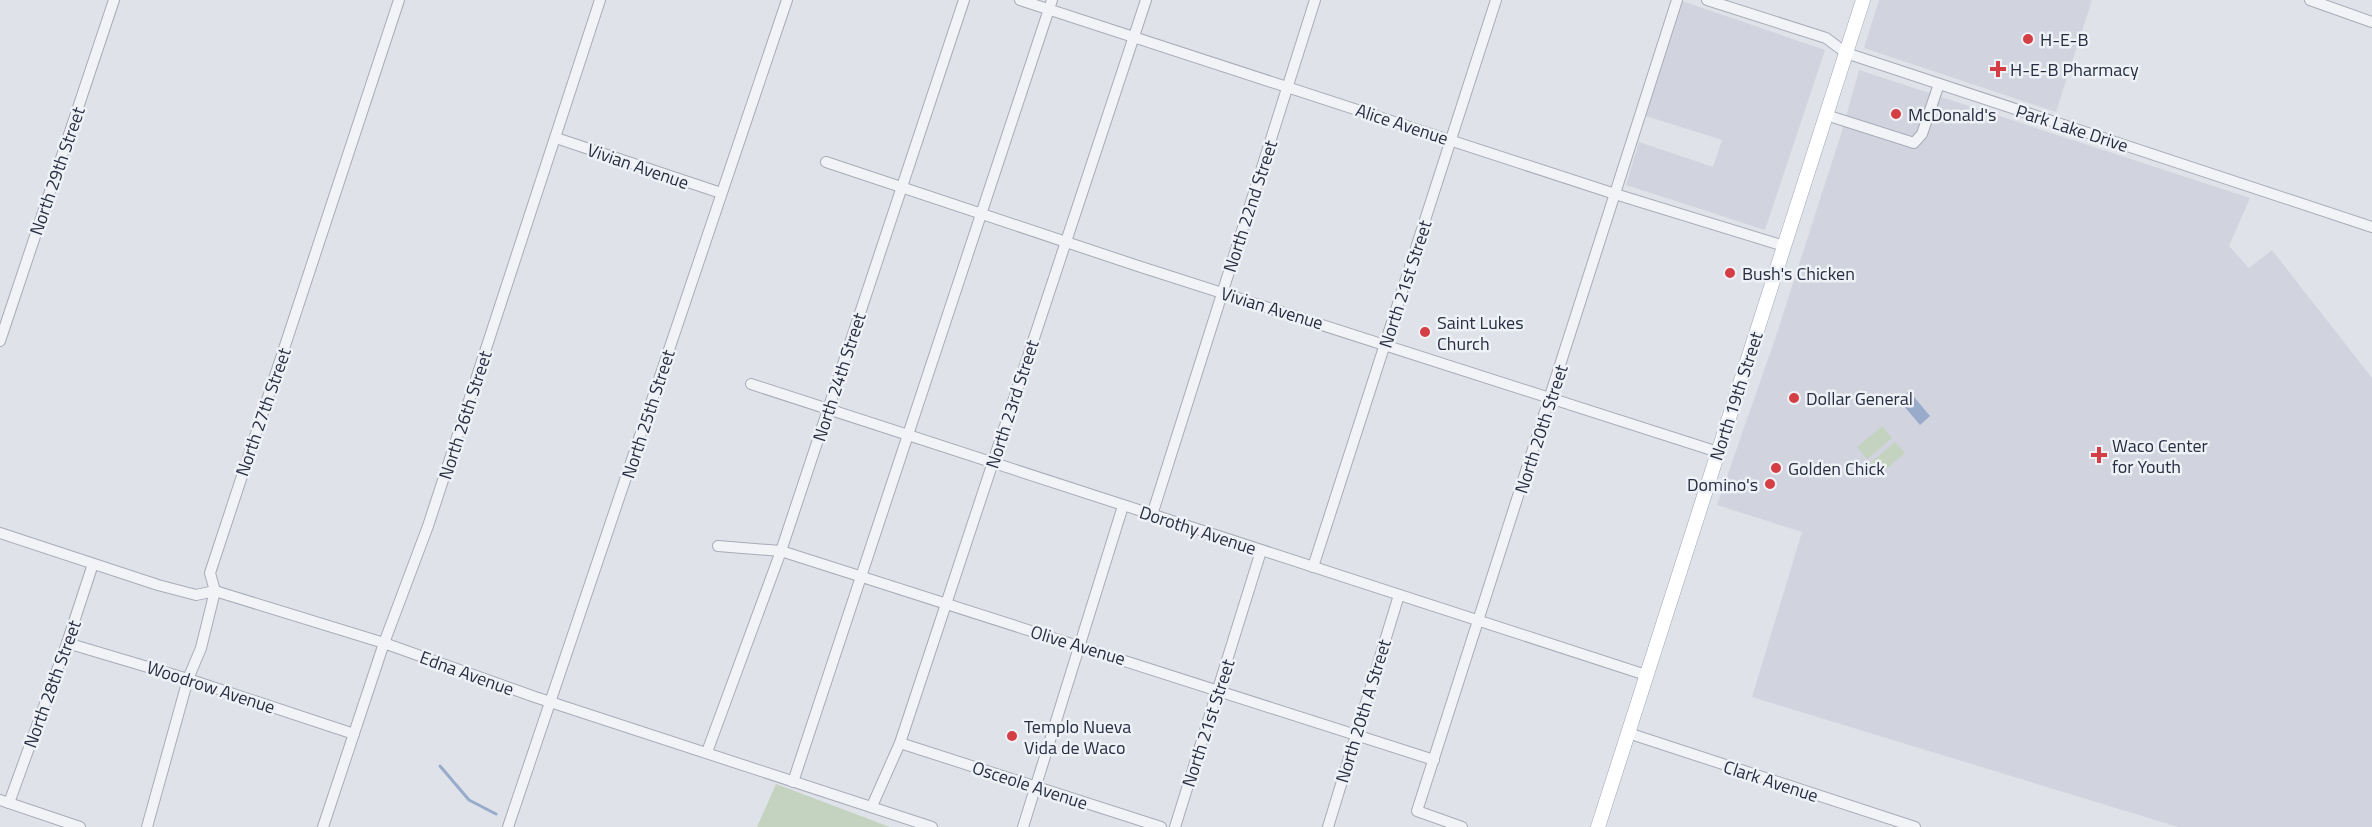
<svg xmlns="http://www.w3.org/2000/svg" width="2372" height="827" viewBox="0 0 2372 827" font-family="'Titillium Web',sans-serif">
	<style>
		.built { fill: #d1d4de }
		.green { fill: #c3d3c0 }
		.water { fill: #98abcb }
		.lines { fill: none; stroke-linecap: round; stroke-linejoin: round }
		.stream { stroke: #98abcb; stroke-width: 3 }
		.minor-casing { stroke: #a8acb7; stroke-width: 12 }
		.major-casing { stroke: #9ea5b5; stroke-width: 15 }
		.minor { stroke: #f2f3f7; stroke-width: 10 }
		.major { stroke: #fff; stroke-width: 14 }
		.poi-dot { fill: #d43e45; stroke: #eef1f6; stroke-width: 2 }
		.labels { text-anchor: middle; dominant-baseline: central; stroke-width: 5; stroke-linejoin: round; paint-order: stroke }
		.poi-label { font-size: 18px; fill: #272e41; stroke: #eef1f6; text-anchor: start }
		.street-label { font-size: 18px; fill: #272e41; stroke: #eef1f6 }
	</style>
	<rect width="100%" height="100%" fill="#dfe2e9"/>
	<g class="built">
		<polygon points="1879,0 2092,0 2056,112 1864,48"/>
		<polygon points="1682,1 1825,50 1765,230 1626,185 1639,142 1713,167 1722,140 1646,116"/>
		<polygon points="1859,70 2250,198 2229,246 2249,268 2272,250 2372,378 2372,827 2178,827 1752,697 1802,532 1717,505 1775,339 1842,131"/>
	</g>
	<g class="green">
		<polygon points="1882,426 1892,438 1867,459 1857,447"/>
		<polygon points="1895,442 1905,453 1880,474 1870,463"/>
		<polygon points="776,784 890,827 757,827"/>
	</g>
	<polygon class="water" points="1909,391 1930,416 1920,425 1898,399"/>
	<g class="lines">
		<polyline class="stream" points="440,766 469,800 496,814"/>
		<defs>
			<g id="minor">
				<polyline points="1020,0 1615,194 1784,246"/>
				<polyline points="1707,0 1826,38 1846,53 2372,227"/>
				<polyline points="2310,0 2372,22"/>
				<polyline points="1826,115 1914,143 1922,134 1939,84"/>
				<polyline points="556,138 721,193"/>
				<polyline points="826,162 1138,266 1718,452"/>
				<polyline points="0,341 114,0"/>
				<polyline points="751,384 1646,675"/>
				<polyline points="1152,515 1315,0"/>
				<polyline points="0,533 158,585 196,595 215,591 384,643 535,697 932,827"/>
				<polyline points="718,546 781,551 1434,760"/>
				<polyline points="1313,567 1496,0"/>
				<polyline points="67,643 188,679 354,734"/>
				<polyline points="1628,733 1915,827"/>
				<polyline points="900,743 1161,827"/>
				<polyline points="707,752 781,551 964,0"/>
				<polyline points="793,782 1052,0"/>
				<polyline points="0,800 80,827"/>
				<polyline points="9,803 67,643 93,564"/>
				<polyline points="872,806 900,743 1146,0"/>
				<polyline points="147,827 188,679 201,648 215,591 210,573 399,0"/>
				<polyline points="323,827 384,643 428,526 600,0"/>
				<polyline points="508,827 787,0"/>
				<polyline points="1023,827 1123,506"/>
				<polyline points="1175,827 1261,551"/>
				<polyline points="1328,827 1399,595"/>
				<polyline points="1462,827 1417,811 1677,0"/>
			</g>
			<polyline id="major" points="1598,827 1863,0"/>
		</defs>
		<use href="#minor" class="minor-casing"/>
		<use href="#major" class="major-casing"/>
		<use href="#minor" class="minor"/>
		<use href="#major" class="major"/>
	</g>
	<g class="poi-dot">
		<circle cx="2028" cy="39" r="6"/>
		<path d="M1995 60h6v6h6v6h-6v6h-6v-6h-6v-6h6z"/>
		<circle cx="1896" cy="114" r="6"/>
		<circle cx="1730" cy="273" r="6"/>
		<circle cx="1425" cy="332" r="6"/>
		<circle cx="1794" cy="398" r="6"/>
		<path d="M2096 446h6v6h6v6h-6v6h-6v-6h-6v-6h6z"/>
		<circle cx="1776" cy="468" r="6"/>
		<circle cx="1770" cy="484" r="6"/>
		<circle cx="1012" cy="736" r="6"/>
	</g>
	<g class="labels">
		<g class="poi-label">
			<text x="2040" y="39">H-E-B</text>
			<text x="2010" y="69">H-E-B Pharmacy</text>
			<text x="1908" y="114">McDonald's</text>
			<text x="1742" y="273">Bush's Chicken</text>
			<text x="1437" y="322">Saint Lukes<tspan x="1437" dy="21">Church</tspan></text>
			<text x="1806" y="398">Dollar General</text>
			<text x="2112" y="445">Waco Center<tspan x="2112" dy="21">for Youth</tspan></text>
			<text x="1788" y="468">Golden Chick</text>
			<text x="1758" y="484" text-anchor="end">Domino's</text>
			<text x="1024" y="726">Templo Nueva<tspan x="1024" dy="21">Vida de Waco</tspan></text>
		</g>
		<g class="street-label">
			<text transform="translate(1402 124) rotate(18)">Alice Avenue</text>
			<text transform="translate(2072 128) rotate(18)">Park Lake Drive</text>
			<text transform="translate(638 166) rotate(19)">Vivian Avenue</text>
			<text transform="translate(57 171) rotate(-71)">North 29th Street</text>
			<text transform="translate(1250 206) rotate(-72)">North 22nd Street</text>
			<text transform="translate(1405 284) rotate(-72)">North 21st Street</text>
			<text transform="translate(1272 308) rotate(17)">Vivian Avenue</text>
			<text transform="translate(839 377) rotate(-72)">North 24th Street</text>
			<text transform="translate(1736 396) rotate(-72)">North 19th Street</text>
			<text transform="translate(1012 404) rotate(-72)">North 23rd Street</text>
			<text transform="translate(263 412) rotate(-71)">North 27th Street</text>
			<text transform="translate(648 414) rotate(-72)">North 25th Street</text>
			<text transform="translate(465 415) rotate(-72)">North 26th Street</text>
			<text transform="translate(1541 429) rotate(-72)">North 20th Street</text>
			<text transform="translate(1198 530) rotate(18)">Dorothy Avenue</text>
			<text transform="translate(1078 645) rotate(17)">Olive Avenue</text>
			<text transform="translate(467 673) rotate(20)">Edna Avenue</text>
			<text transform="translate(52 684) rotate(-70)">North 28th Street</text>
			<text transform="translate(211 687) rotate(18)">Woodrow Avenue</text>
			<text transform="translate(1363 711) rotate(-73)">North 20th A Street</text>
			<text transform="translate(1208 723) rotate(-72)">North 21st Street</text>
			<text transform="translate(1771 781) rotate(18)">Clark Avenue</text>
			<text transform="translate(1030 785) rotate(18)">Osceole Avenue</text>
		</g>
	</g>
</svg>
